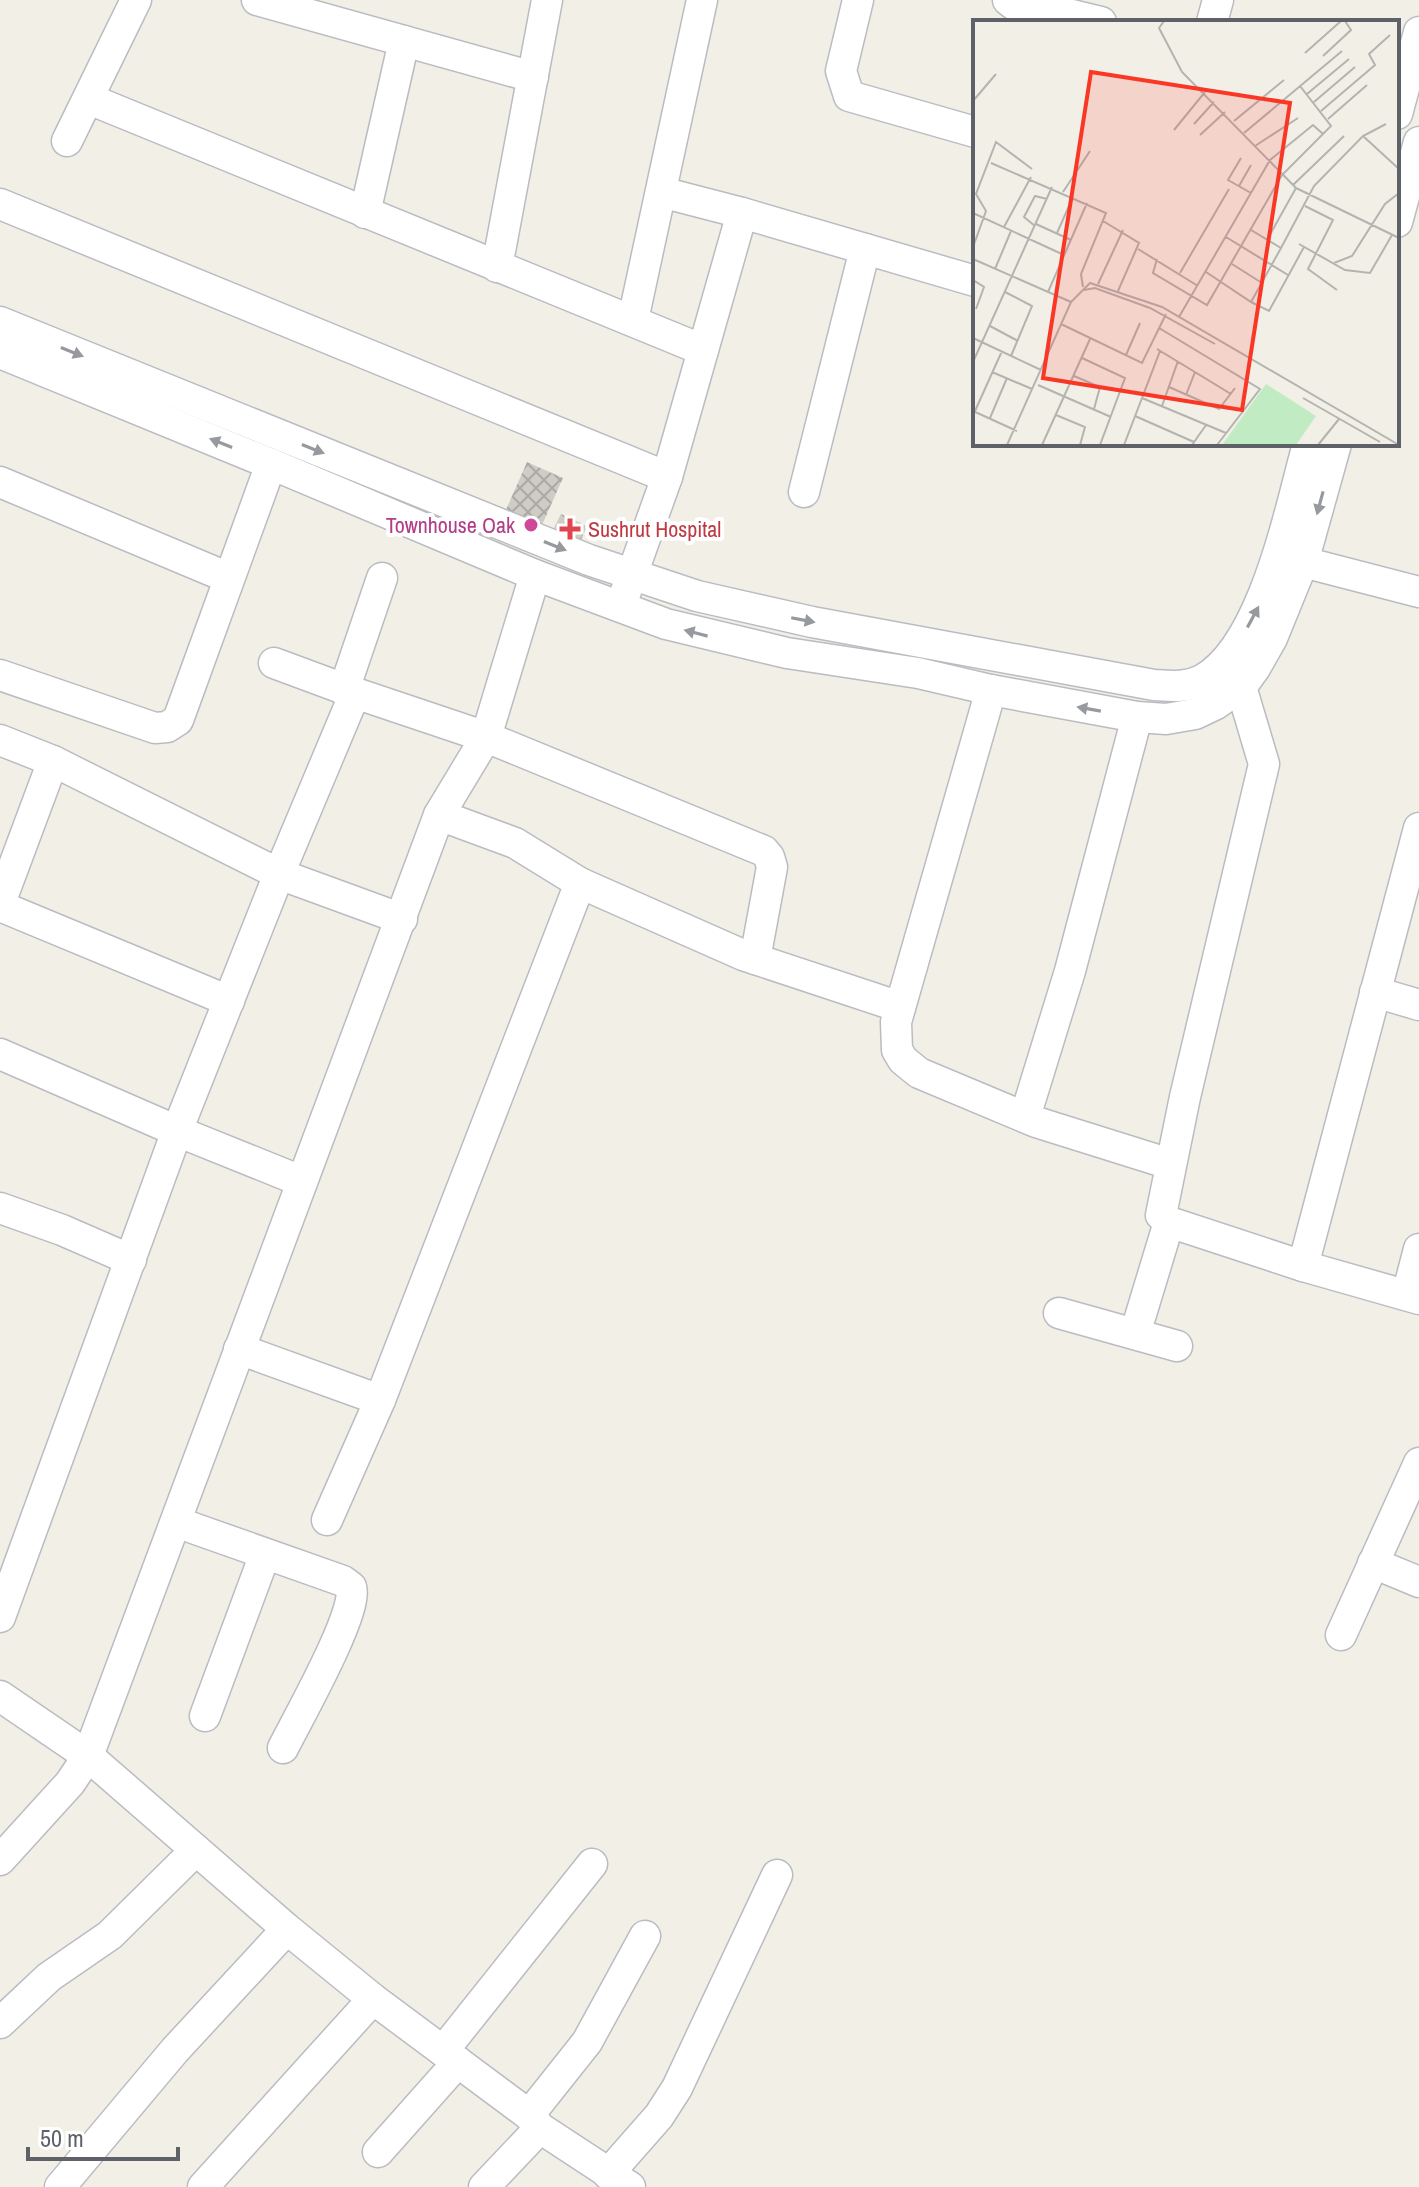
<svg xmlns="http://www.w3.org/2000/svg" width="1419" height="2187" viewBox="0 0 1419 2187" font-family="'Archivo Narrow',sans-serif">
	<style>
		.building { fill: url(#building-cross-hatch) }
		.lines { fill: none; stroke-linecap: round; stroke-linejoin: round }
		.minor-casing { stroke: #b9bcc1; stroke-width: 33 }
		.minor { stroke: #fff; stroke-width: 30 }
		.oneway { fill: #96999d }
		.hotel-dot { fill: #d1479c; stroke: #fff; stroke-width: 3 }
		.health-dot { fill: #e0444e; stroke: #fff; stroke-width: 3 }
		.labels { text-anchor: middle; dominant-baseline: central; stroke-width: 8; stroke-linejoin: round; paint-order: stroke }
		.hotel-label { font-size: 22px; fill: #b23c85; stroke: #fff; text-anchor: end }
		.health-label { font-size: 22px; fill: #be3a42; stroke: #fff; text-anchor: start }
		.inset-road { fill: none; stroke: #b3b3b0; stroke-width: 2 }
		.view { fill: #fa3725; fill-opacity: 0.15; stroke: #fa3725; stroke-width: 4 }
		.inset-edge { fill: none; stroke: #5e6268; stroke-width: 4 }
	</style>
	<defs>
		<pattern id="building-cross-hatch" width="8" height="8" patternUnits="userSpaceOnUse" patternTransform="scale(2)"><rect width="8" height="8" fill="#cfccc6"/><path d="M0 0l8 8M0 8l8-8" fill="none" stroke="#aba9a5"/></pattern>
	</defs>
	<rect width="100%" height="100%" fill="#f2efe7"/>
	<g class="building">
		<polygon points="527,462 563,478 538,534 502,519"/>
		<polygon points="561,514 587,526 581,540 554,528"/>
	</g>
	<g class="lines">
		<defs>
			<g id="minor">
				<polyline points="257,0 533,77"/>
				<polyline points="858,0 841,71 849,96 975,132"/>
				<polyline points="1008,0 1013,4 1051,10 1101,22"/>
				<polyline points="1212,22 1218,0"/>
				<polyline points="89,99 703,350"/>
				<polyline points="1397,114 1419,32"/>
				<polyline points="67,141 136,0"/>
				<polyline points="661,192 742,213"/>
				<polyline points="0,204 667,477"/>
				<polyline points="365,213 404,41"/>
				<polyline points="1397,222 1419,142"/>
				<polyline points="497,267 547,0"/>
				<polyline points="633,320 702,0"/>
				<path d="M0,322l589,238 108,36 115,26 342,63c17,1 32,3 48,-5 62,-34 88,-172 106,-236"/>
				<polyline points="0,353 271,464 535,575 666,624 787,653 918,673 991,690 1137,717 1166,719 1195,714 1216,704 1242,686 1255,668 1272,638 1303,562 1336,444"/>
				<polyline points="0,482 229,578"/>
				<polyline points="804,492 865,249"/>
				<polyline points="1303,562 1419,592"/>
				<polyline points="625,594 667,477 742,213 975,281"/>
				<polyline points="274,663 355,693"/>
				<polyline points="1236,670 1264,764 1185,1097 1161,1215 1169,1222 1303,1266 1419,1299"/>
				<polyline points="0,675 155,728 167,727 178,720 271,464"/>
				<polyline points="344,690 382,578"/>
				<polyline points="991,690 896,1022 897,1050 903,1060 919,1073 1036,1122 1170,1164"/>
				<polyline points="0,740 53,761"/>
				<polyline points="439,815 515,843 580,883 743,955 900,1007"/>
				<polyline points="0,903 53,761 279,874 402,919"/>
				<polyline points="0,906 229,1001"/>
				<polyline points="1375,992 1419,1005"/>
				<polyline points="0,1054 177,1131 301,1181"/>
				<polyline points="1025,1117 1070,971 1137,717"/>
				<polyline points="0,1208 62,1230 131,1260"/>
				<polyline points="1303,1266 1419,828"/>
				<polyline points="1407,1295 1419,1249"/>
				<polyline points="1059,1313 1177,1346"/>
				<polyline points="1135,1334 1169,1222"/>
				<polyline points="239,1349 380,1400"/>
				<polyline points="327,1520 380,1400 580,883"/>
				<path d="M176,1522l167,59 8,6c9,22 -55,135 -68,161"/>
				<polyline points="1373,1563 1419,1582"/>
				<polyline points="0,1617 177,1131 279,874 355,693 486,737 764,851 769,857 772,867 755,959"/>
				<polyline points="1341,1635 1419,1463"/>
				<polyline points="0,1696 88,1756 287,1929 373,1999 529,2115 540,2128 630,2187"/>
				<polyline points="205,1716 265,1554"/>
				<polyline points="0,1860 70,1783 88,1756 439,815 486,737 535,575"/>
				<polyline points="0,2023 49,1977 110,1935 196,1850"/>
				<polyline points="443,2051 592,1864"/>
				<polyline points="529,2115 587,2042 645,1936"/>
				<polyline points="378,2152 458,2062"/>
				<polyline points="608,2174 659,2116 677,2088 777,1875"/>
				<polyline points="60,2187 175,2050 287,1929"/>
				<polyline points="203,2187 373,1999"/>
				<polyline points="484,2187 540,2128"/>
			</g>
		</defs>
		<use href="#minor" class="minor-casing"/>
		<use href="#minor" class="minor"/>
	</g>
	<defs><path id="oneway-solid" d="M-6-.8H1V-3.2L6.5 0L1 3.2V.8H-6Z" transform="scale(2)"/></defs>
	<g class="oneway">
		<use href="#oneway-solid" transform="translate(72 352) rotate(22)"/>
		<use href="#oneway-solid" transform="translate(221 443) rotate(-158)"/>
		<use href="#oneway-solid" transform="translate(313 449) rotate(22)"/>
		<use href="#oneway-solid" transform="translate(1320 503) rotate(105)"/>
		<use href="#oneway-solid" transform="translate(555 546) rotate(22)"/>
		<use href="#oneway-solid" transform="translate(1253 617) rotate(-62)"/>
		<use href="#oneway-solid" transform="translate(803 620) rotate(11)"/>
		<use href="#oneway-solid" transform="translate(696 633) rotate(-165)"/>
		<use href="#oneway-solid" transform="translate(1089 709) rotate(-170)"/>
	</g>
	<circle class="hotel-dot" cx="531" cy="525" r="8"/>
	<path class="health-dot" d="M566 517h8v8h8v8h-8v8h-8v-8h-8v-8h8z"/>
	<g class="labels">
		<g class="hotel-label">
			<text x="515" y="525">Townhouse Oak</text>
		</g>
		<g class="health-label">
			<text x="588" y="529">Sushrut Hospital</text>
		</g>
	</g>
	<g transform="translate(973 20)">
		<rect width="426" height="426" fill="#f2efe7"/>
		<path d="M293,364l50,32 -20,29h-74z" fill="#c1ebc2"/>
		<path class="inset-road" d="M191,1l-5,7 23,44 114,116 -29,52M332,33l36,-32M350,36l28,-26 -6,-9M334,74l42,-35M0,81l23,-27M341,82l41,-35M348,91l54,-46 -6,-11 21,-19M355,99l39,-34M261,101l50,-41M221,104l20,-22M201,110l31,-38M271,113l98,-82M227,115l25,-23M390,116l36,33M282,126l43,-28M268,138l-13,22 23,13M18,143l115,50 -25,61 2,13M320,165l51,-49M266,166l12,-21M323,168l103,50M90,172l27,-41M332,186l28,14 -25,49 29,21M0,193l91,42M130,201l36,22 -21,48M63,204l35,16M62,206l-11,-9 11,-21 12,3M31,207l27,-50M84,213l16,-36M253,217l62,38M326,224l46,26 25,3 22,-38M0,227l13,-36 -10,-17 20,-52 36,27M308,228l33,-62 49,-50 23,-12M165,229l60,37M0,239l98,43M184,239l-4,14 54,32 75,-130 49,-49 -31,-40M361,243l18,-7 33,-52 14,-11M259,244l30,19M22,249l16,-38M233,252l45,30 30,-54 -30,-18M207,253l49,-84M0,260l11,7 -8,22M125,264l25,-54M111,270l11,-2 55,20 65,36M32,272l27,14 -21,50M75,272l39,-89M278,282l18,9 35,-64M206,297l91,-157 43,-35 10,9M88,304l81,39 24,-49M17,306l28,15M186,308l101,61 -43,56M0,318l68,32M184,329l74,45M153,335l14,-32M109,338l43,20 -25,67M0,342l79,-175M19,352l40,17M101,356l26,11 -6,22M65,365l73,32M196,367l50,22 16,-21M213,375l9,-23M169,378l84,35M330,378l77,44M189,386l16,-45M0,391l44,20M2,391l27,-60M83,395l29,12 -5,18M162,396l59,26M17,398l17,-40M34,425l64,-143 19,-19 72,24 237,138M69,425l48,-106M151,425l36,-94M219,425l14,-20M345,425l21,-26"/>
		<path class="view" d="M118,52l199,31 -48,307 -199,-32z"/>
		<rect width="426" height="426" class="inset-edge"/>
	</g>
	<path d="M28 2147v12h150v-12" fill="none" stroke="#5e6268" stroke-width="4"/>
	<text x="40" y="2147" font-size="24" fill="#5e6268" stroke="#ffffff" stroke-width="6" paint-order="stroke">50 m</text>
</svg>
